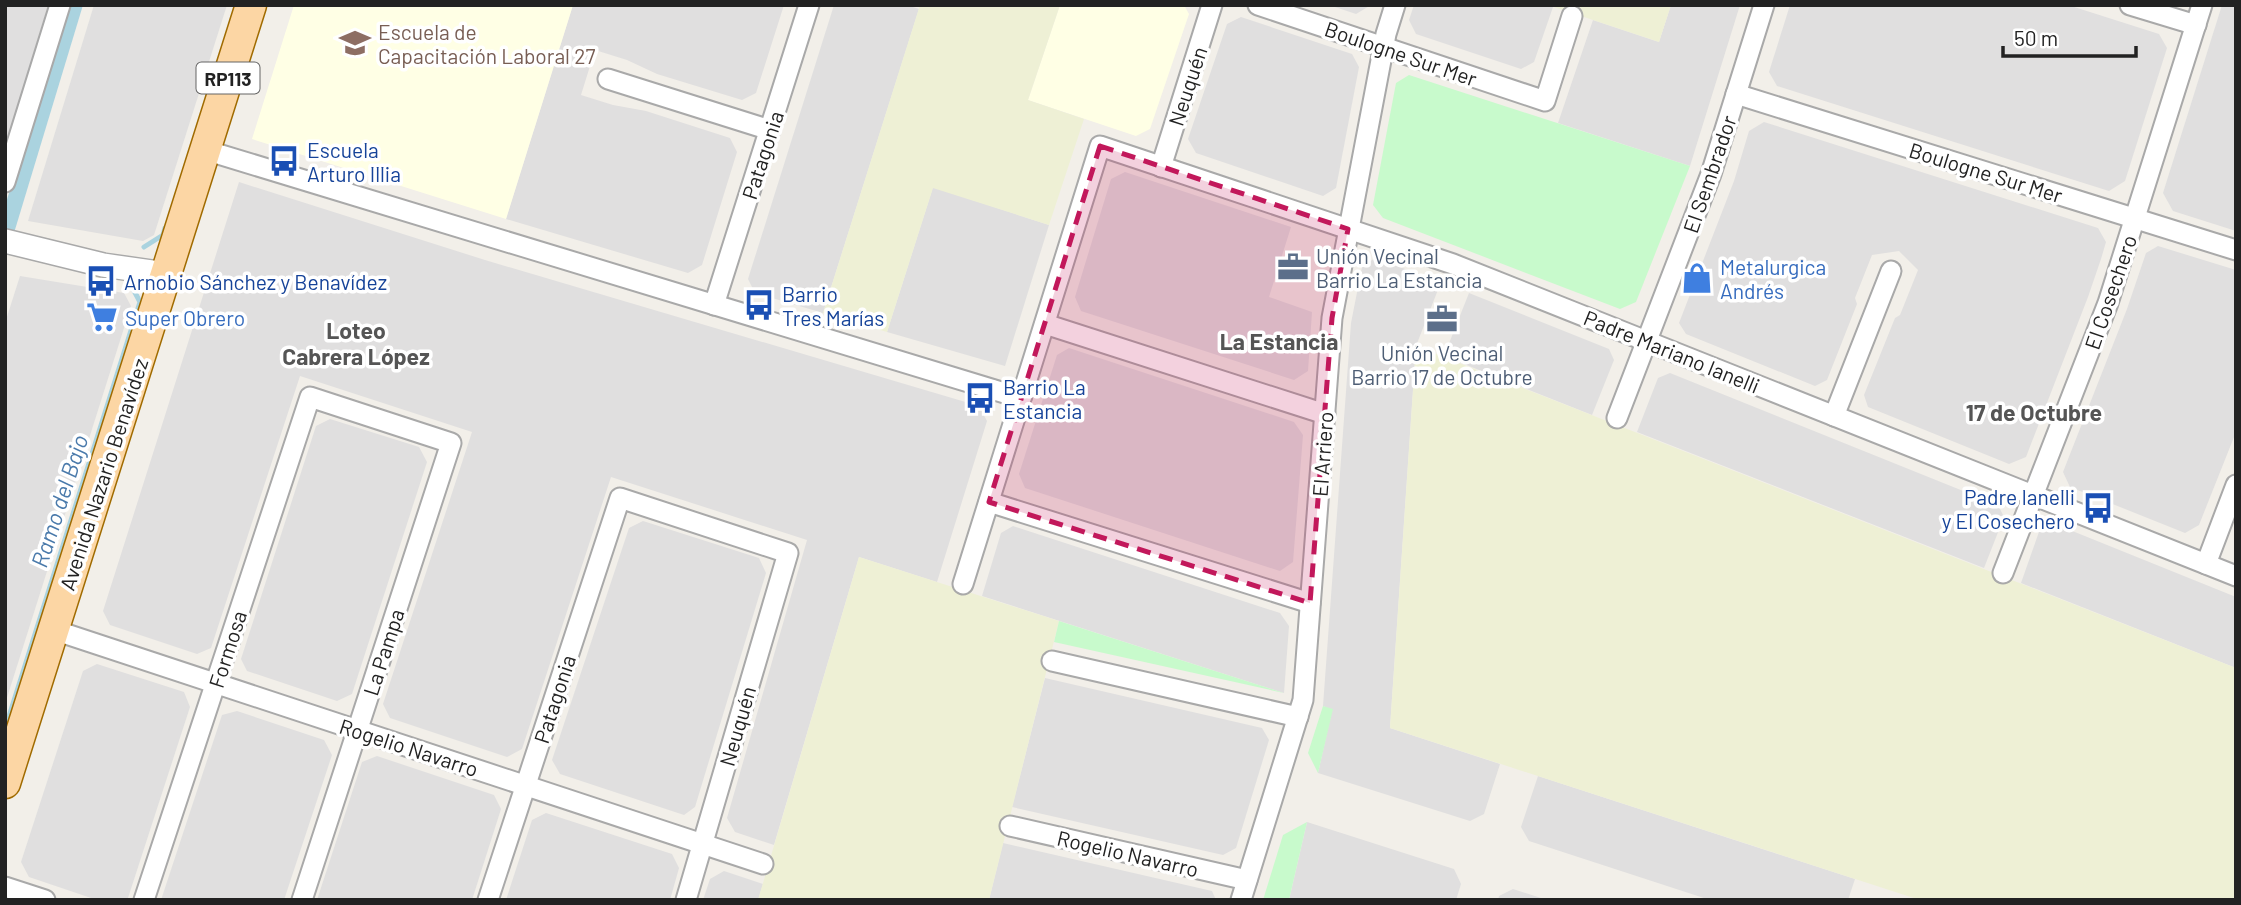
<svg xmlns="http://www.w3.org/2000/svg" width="2241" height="905" viewBox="0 0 2241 905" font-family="Barlow,sans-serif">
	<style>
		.residential { fill: #e0dfdf }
		.education { fill: #ffffe5 }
		.farmland { fill: #eef0d5 }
		.park { fill: #c8facc }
		.water { fill: #aad3df }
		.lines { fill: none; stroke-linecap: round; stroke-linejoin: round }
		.stream { stroke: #aad3df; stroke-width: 5 }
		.minor-casing { stroke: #a9a9a9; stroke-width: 23 }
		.tertiary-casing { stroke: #a9a9a9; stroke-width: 26 }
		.primary-casing { stroke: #a06b00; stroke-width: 33 }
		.minor { stroke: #fff; stroke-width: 19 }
		.tertiary { stroke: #fff; stroke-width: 23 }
		.primary { stroke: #fcd6a4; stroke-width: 30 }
		.marked { fill: #c2185b; fill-opacity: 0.2; stroke: #c2185b; stroke-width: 5; stroke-dasharray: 14 9; stroke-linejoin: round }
		.labels { text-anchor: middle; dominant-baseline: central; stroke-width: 7; stroke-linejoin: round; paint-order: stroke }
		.shield { fill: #fff; stroke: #646464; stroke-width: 2 }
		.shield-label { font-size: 19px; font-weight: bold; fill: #222 }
		.education-label { font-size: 21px; fill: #785e54; stroke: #fff; text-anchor: start }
		.street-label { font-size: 21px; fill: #222; stroke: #fff }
		.transit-label { font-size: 21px; fill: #164399; stroke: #fff; text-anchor: start }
		.service-label { font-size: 21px; fill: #4e5e75; stroke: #fff; text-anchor: start }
		.shop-label { font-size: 21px; fill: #366cbe; stroke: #fff; text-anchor: start }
		.neighbourhood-label { font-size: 23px; font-weight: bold; fill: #555; stroke: #fff }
		.water-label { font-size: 23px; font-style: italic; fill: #4a7aab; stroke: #fff }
	</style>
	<rect width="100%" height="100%" fill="#f2efe9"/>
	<g class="residential">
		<polygon points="5,5 48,5 5,148"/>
		<polygon points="94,5 227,5 154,235 143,241 28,221"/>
		<polygon points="573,5 784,5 756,93 742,100 657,74 627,60 595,50 581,95 613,105 646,111 730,138 737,152 702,265 688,273 506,219"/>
		<polygon points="834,5 907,5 919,9 823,313 755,293 748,279"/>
		<polygon points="1329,5 1371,5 1356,14"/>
		<polygon points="1414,5 1548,5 1553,7 1534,62 1521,69 1416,34 1409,20"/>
		<polygon points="1671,5 1740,5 1690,166 1558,123 1593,20 1659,42"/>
		<polygon points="1790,5 2068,5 2159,34 2167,48 2125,181 2109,191 1777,86 1769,72"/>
		<polygon points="2222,5 2236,5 2236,231 2173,211 2163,193"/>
		<polygon points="1241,17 1352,54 1359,67 1336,188 1323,196 1196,153 1188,139 1227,24"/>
		<polygon points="1764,122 2098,228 2106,242 2101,259 2088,297 2026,457 2009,464 1868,407 1864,395 1895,318 1900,315 1918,270 1899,251 1872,255 1855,298 1857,304 1827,380 1815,386 1686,334 1679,323 1734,181 1749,131"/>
		<polygon points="1125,172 1291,227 1269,297 1312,312 1308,371 1294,380 1081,311 1075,297 1111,179"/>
		<polygon points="239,182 485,260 979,406 987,421 937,582 859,557 774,845 735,832 727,818 807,540 611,477 522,749 507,757 390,718 383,704 472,432 300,376 211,648 197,654 110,625 103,611"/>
		<polygon points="933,187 1049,225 1005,366 887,332"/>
		<polygon points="2158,246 2236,270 2236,432 2199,525 2185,533 2070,487 2063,472 2127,309 2146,253"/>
		<polygon points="1375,258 1441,282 1416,346 1390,728 1500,764 1484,814 1470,821 1318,773 1332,710 1323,706 1351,323 1362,267"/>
		<polygon points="20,276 124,293 131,306 5,704 5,323"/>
		<polygon points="1469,293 1609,349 1614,360 1592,415 1444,356"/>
		<polygon points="1069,348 1294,422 1303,435 1293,562 1280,571 1025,488 1019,474 1057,355"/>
		<polygon points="1670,373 1998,505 2004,517 1984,568 1637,432 1658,378"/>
		<polygon points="330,419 419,447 427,462 352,694 337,701 247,671 241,659 316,426"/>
		<polygon points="643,521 759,558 766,573 695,807 684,815 560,774 552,760 629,528"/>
		<polygon points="2055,524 2236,597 2236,668 2021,583 2040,529"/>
		<polygon points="1013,526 1280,613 1289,626 1284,693 982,596 1001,533"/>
		<polygon points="97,664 184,692 190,707 128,898 125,900 97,900 29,877 21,862 83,671"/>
		<polygon points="1045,678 1262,728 1269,740 1236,848 1223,855 1012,807"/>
		<polygon points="237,711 324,740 332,755 284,900 161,900 222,715"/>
		<polygon points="377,756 494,795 501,809 472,900 317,900 362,762"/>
		<polygon points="1538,776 1855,879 1848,900 1710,900 1529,841 1521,827"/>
		<polygon points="546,813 672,854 679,868 670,900 506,900 532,820"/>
		<polygon points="1307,822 1454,869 1461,884 1456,900 1289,900"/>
		<polygon points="1003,843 1212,891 1216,900 989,900"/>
		<polygon points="724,871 763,884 758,900 703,900 710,879"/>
		<polygon points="1513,889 1547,900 1498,900 1499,896"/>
	</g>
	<g class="education">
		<polygon points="294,5 573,5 506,219 252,139"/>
		<polygon points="1060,5 1184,5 1189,14 1150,129 1136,136 1028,100"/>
	</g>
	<g class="farmland">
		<polygon points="920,5 1060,5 1028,100 1084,119 1049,225 933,188 887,332 823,313"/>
		<polygon points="1548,5 1671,5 1659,42"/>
		<polygon points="1416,346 2236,668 2236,900 1920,900 1390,728"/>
		<polygon points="859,557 1059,621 989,900 758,900"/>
	</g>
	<g class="park">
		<polygon points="1409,75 1690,166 1636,302 1620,309 1383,218 1373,205 1396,83"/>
		<polygon points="1059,621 1284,693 1054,642"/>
		<polygon points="1323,706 1333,709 1318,773 1308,753"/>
		<polygon points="1307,822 1289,900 1263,900 1283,835"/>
	</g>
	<polygon class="water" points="67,5 83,5 14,233 5,231 5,206"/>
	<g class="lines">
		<g class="stream">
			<polyline points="144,247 163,235 165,228"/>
			<polyline points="5,729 140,302 131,285"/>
		</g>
		<defs>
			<g id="minor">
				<polyline points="1258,5 1545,101 1572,16"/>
				<polyline points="2130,5 2196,25"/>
				<polyline points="608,79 770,130"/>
				<polyline points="1736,94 2236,250"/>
				<polyline points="205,150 1021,398"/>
				<polyline points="1161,167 1212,5"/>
				<polyline points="5,182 60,5"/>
				<polyline points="714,305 809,5"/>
				<polyline points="1045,324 1325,414"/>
				<polyline points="1834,416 1891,271"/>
				<polyline points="1617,418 1711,174 1764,5"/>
				<polyline points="989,502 1310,603"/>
				<polyline points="2206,564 2236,485"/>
				<polyline points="2003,573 2108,303 2202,5"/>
				<polyline points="963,584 1100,146 1453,264 2236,576"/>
				<polyline points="54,630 763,864"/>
				<polyline points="1052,661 1298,717"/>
				<polyline points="1010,826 1247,880"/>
				<polyline points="5,887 45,900"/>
				<polyline points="144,900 310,397 451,443 302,900"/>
				<polyline points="488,900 620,498 788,553 686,900"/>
				<polyline points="1241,900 1303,700 1332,318 1386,34 1395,5"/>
			</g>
			<polyline id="tertiary" points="5,241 103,265 166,274"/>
			<polyline id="primary" points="5,783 251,5"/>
		</defs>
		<use href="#minor" class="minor-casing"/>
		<use href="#tertiary" class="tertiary-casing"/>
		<use href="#primary" class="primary-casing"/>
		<use href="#minor" class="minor"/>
		<use href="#tertiary" class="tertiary"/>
		<use href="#primary" class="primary"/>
	</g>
	<path class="marked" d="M1100,146l248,83 -16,89 -22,285 -321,-101z"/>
	<defs>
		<symbol id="school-bare" viewBox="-9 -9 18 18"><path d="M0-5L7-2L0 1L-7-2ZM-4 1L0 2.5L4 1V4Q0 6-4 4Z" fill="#8d6e63" stroke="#fff" stroke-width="2.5" paint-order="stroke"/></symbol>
		<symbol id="bus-bare" viewBox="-9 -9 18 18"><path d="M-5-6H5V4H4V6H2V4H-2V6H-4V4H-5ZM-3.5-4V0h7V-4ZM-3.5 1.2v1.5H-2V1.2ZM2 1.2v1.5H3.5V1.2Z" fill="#1a4fb4" stroke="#fff" stroke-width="2.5" paint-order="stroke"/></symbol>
		<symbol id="office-bare" viewBox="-9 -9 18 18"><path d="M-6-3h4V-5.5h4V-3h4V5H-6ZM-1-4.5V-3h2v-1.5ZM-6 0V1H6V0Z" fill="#5c6f8a" stroke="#fff" stroke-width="2.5" paint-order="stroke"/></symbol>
		<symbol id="shop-bare" viewBox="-9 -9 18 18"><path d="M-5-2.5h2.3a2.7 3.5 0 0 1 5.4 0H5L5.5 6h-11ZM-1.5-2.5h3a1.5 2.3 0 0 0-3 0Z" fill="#3f7fe0" stroke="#fff" stroke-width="2.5" paint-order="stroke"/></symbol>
		<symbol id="supermarket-bare" viewBox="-9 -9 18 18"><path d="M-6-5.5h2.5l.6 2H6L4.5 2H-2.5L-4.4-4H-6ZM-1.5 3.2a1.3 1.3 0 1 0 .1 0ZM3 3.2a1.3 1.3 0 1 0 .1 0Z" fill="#3f7fe0" stroke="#fff" stroke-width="2.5" paint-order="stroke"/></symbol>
	</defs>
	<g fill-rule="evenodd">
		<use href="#school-bare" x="333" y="21" width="44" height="44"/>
		<use href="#bus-bare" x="262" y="139" width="44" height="44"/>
		<use href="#office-bare" x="1271" y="245" width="44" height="44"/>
		<use href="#shop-bare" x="1675" y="256" width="44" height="44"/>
		<use href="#bus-bare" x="79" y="259" width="44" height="44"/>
		<use href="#bus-bare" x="737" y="283" width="44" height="44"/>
		<use href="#supermarket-bare" x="80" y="295" width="44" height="44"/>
		<use href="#office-bare" x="1420" y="297" width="44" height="44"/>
		<use href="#bus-bare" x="958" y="376" width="44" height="44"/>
		<use href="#bus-bare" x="2076" y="486" width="44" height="44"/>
	</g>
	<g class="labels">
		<rect class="shield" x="196.5" y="62.5" width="63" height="31" rx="5"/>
		<g class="shield-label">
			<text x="228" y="78">RP113</text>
		</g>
		<g class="education-label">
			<text x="378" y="31">Escuela de<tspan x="378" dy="24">Capacitación Laboral 27</tspan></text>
		</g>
		<g class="street-label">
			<text transform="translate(1401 53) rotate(19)">Boulogne Sur Mer</text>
			<text transform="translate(1187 86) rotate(-72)">Neuquén</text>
			<text transform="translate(762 155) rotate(-72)">Patagonia</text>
			<text transform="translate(1986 172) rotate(17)">Boulogne Sur Mer</text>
			<text transform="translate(1709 174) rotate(-71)">El Sembrador</text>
			<text transform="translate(2110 292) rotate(-71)">El Cosechero</text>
			<text transform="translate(1672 351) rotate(22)">Padre Mariano Ianelli</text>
			<text transform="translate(1322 454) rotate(-86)">El Arriero</text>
			<text transform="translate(103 474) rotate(-72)">Avenida Nazario Benavídez</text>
			<text transform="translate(227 649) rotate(-72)">Formosa</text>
			<text transform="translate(383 652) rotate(-72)">La Pampa</text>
			<text transform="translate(554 699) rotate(-72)">Patagonia</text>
			<text transform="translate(737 726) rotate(-74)">Neuquén</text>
			<text transform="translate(409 747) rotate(18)">Rogelio Navarro</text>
			<text transform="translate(1128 853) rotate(13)">Rogelio Navarro</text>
		</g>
		<g class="transit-label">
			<text x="307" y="149">Escuela<tspan x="307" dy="24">Arturo Illia</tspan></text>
			<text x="124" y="281">Arnobio Sánchez y Benavídez</text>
			<text x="782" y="293">Barrio<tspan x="782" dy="24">Tres Marías</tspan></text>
			<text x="1003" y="386">Barrio La<tspan x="1003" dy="24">Estancia</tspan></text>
			<text x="2075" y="496" text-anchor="end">Padre Ianelli<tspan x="2075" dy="24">y El Cosechero</tspan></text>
		</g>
		<g class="service-label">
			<text x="1316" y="255">Unión Vecinal<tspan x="1316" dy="24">Barrio La Estancia</tspan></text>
			<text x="1442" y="352" text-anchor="middle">Unión Vecinal<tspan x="1442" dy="24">Barrio 17 de Octubre</tspan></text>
		</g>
		<g class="shop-label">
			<text x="1720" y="266">Metalurgica<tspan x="1720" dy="24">Andrés</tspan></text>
			<text x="125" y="317">Super Obrero</text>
		</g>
		<g class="neighbourhood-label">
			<text x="356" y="330">Loteo<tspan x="356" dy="26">Cabrera López</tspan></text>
			<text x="1279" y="341">La Estancia</text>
			<text x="2034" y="412">17 de Octubre</text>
		</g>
		<g class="water-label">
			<text transform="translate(59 501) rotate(-72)">Ramo del Bajo</text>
		</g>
	</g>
	<rect width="2241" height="905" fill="none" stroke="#222222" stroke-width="14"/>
	<path d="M2003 46v10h133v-10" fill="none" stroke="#222222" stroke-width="3.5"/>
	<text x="2014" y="46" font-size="21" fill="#222222" stroke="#ffffff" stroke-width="5" paint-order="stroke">50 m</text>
</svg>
